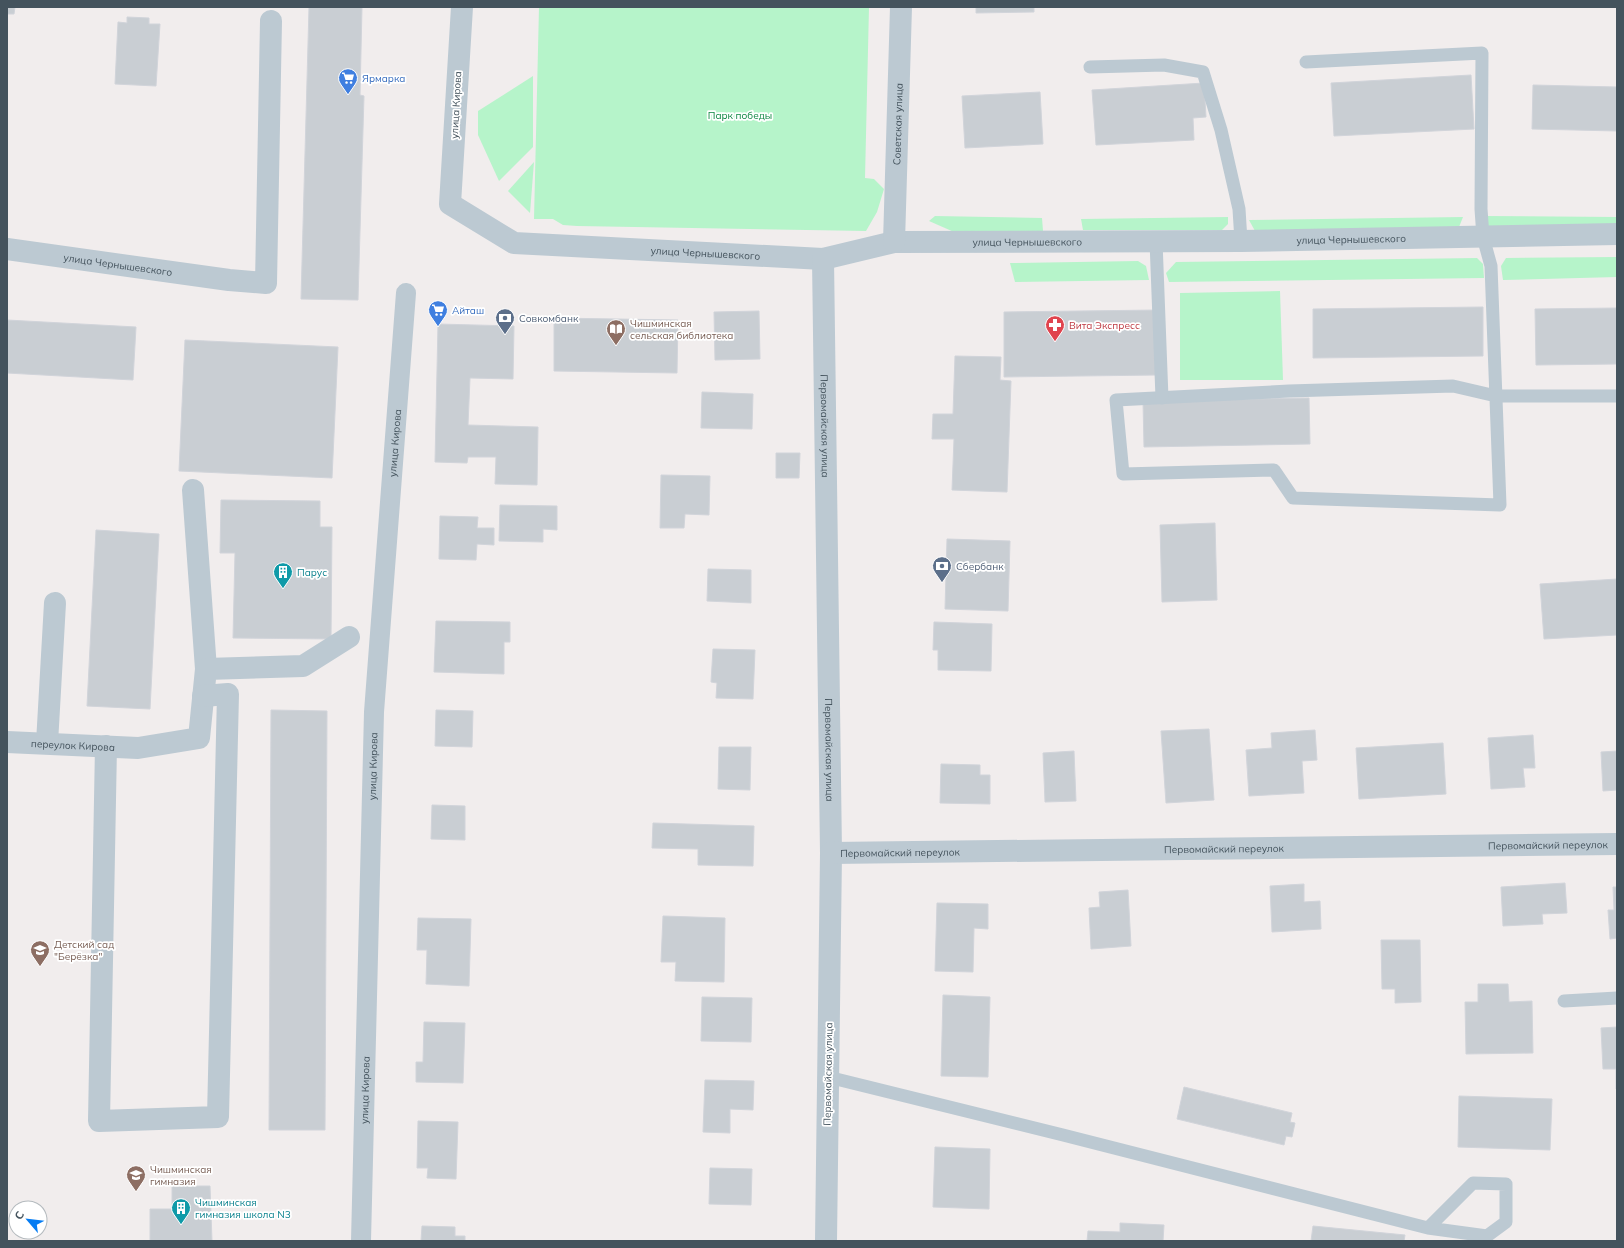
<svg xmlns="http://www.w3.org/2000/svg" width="1624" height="1248" viewBox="0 0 1624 1248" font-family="Mulish,sans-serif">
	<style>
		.green { fill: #b6f4ca }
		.building { fill: #c9ced3; stroke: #d1d4da }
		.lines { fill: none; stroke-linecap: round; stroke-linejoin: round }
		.service { stroke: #bcc9d2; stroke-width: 13 }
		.pedestrian { stroke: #bcc9d2; stroke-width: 20 }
		.minor { stroke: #bcc9d2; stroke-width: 22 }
		.labels { text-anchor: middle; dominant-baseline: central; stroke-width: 3.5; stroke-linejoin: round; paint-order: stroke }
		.shop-label { font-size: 10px; fill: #366cbe; stroke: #fff; text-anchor: start }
		.street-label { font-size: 10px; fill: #44535d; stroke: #fff }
		.park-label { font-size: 10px; fill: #0d8641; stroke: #fff }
		.service-label { font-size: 10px; fill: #4e5e75; stroke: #fff; text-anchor: start }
		.education-label { font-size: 10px; fill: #785e54; stroke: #fff; text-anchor: start }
		.health-label { font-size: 10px; fill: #be3a42; stroke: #fff; text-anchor: start }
		.culture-label { font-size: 10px; fill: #0d838f; stroke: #fff; text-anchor: start }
	</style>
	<rect width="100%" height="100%" fill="#f1eded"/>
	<g class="green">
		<polygon points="539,7 869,7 865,178 874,179 884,189 877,212 866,231 577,226 563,225 553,219 534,219"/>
		<polygon points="533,76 533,147 499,181 478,135 478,111"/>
		<polygon points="534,162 530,213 508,191"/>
		<polygon points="935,216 1042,218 1043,231 954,232 929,221"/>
		<polygon points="1485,216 1617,217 1617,229 1492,228 1486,225"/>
		<polygon points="1228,217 1228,224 1222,230 1083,230 1081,219"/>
		<polygon points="1463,217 1459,227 1255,231 1249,220"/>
		<polygon points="1617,257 1617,277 1503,280 1501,266 1506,258"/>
		<polygon points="1477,258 1483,264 1484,278 1169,282 1166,273 1176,262"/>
		<polygon points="1138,261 1146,266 1149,280 1015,282 1010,263"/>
		<polygon points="1280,291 1283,380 1180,380 1180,293"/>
	</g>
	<g class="building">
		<polygon points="7,7 15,7 14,14 7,14"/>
		<polygon points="309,7 362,7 360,95 364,96 358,300 301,299"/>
		<polygon points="976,7 1034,7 1034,12 976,13"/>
		<polygon points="127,17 149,18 149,24 160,24 156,86 115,84 118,22 127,23"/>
		<polygon points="1471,75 1474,129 1334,136 1331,83"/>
		<polygon points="1204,83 1206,117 1193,118 1194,140 1096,145 1092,90"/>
		<polygon points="1533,85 1617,87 1617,131 1532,129"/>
		<polygon points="1040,92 1043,144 965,148 962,96"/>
		<polygon points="1483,307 1483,356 1313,358 1313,309"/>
		<polygon points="1617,308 1617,364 1536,365 1535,309"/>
		<polygon points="1157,310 1158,375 1004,377 1004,312"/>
		<polygon points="759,311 760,359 715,360 714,312"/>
		<polygon points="554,318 678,320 677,373 554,371"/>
		<polygon points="7,320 136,327 133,380 7,373"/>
		<polygon points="438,324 514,326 513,379 470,378 468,425 538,427 537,485 495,484 496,457 468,457 467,463 435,462"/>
		<polygon points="185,340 338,347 332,478 179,471"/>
		<polygon points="955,356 1001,357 1000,380 1011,381 1007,492 952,490 954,439 932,439 933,414 953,414"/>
		<polygon points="702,392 753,394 752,429 701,428"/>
		<polygon points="1309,398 1310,444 1144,447 1143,401"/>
		<polygon points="776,453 800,453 799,478 776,478"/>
		<polygon points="661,475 710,476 709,515 685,514 684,528 660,528"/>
		<polygon points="221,500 320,501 320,527 332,527 331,639 233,638 235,553 220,553"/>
		<polygon points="500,505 557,506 557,530 543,529 543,542 499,541"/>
		<polygon points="440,516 478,517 477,528 494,528 494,545 477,544 476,560 439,559"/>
		<polygon points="1215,523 1217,600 1162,602 1160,525"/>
		<polygon points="96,530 159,534 150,709 87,706"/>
		<polygon points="947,539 1010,541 1008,611 945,609"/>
		<polygon points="708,569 751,570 751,603 707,601"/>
		<polygon points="1617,579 1617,635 1544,639 1540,584"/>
		<polygon points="436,621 510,622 510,642 504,642 504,674 434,672"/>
		<polygon points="934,622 992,624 991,671 938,670 938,650 933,650"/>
		<polygon points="713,649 755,650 753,699 716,698 717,683 711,682"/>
		<polygon points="271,710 327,711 325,1130 269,1130"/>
		<polygon points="436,710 473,711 472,747 435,746"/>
		<polygon points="1209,729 1214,800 1166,803 1161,731"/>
		<polygon points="1315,730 1317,760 1302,761 1304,793 1249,796 1246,750 1272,748 1271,733"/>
		<polygon points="1533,735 1535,768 1523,768 1525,787 1491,789 1488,738"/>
		<polygon points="1443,743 1446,794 1359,799 1356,748"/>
		<polygon points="719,747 751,747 750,790 718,789"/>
		<polygon points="1074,751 1076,801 1045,802 1043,753"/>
		<polygon points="1617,751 1617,790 1603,791 1601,752"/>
		<polygon points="941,764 980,765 980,775 990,775 990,804 940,803"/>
		<polygon points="432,805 465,806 465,840 431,839"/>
		<polygon points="653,823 754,826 753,866 698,865 698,849 652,848"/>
		<polygon points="1565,883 1567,913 1542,914 1543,924 1503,926 1501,887"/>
		<polygon points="1304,884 1304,902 1320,901 1321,929 1272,932 1270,886"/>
		<polygon points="1613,887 1617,887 1617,938 1610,939 1608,910 1614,910"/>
		<polygon points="1128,890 1131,946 1091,949 1089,908 1100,907 1099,892"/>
		<polygon points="937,903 988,904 988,929 974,928 973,972 935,971"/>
		<polygon points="663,916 725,918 724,982 675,981 676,962 661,962"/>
		<polygon points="418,918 471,919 469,986 426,984 427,950 417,950"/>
		<polygon points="1381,940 1420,940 1421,1002 1395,1003 1395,989 1382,989"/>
		<polygon points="1478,984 1508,984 1509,1002 1532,1001 1533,1053 1466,1054 1465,1002 1478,1002"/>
		<polygon points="943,995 990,997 988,1077 941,1076"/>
		<polygon points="702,997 752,998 751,1042 701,1041"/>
		<polygon points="424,1022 465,1023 463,1083 416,1082 416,1062 423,1062"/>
		<polygon points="1617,1027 1617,1089 1616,1089 1616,1069 1603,1069 1601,1028"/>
		<polygon points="705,1080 754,1081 753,1110 730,1109 730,1133 703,1132"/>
		<polygon points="1184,1087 1292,1113 1290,1122 1295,1123 1292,1137 1286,1136 1284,1145 1177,1119"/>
		<polygon points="1459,1096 1552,1099 1550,1150 1458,1147"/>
		<polygon points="418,1121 458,1122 456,1179 427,1178 428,1168 417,1168"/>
		<polygon points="935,1147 990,1149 989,1209 933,1207"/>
		<polygon points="710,1168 752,1169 751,1205 709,1204"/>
		<polygon points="172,1186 210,1186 212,1241 150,1241 150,1209 172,1209"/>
		<polygon points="1120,1223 1164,1225 1163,1241 1087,1241 1088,1231 1120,1232"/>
		<polygon points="422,1226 455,1227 455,1236 465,1236 465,1241 421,1241"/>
		<polygon points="1313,1226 1405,1235 1404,1241 1311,1241"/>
	</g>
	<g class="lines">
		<g class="service">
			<polyline points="1306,62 1482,53 1481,209 1483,237 1491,266 1500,505 1293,498 1274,470 1123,474 1116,400 1289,391 1453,386 1496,396 1617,396"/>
			<polyline points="1090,67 1164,65 1203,72 1221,130 1239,209 1241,241"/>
			<polyline points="1156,241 1162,398"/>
			<polyline points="1564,1001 1617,998"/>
			<polyline points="828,1077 1063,1135 1428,1228 1487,1236 1506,1222 1506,1184 1473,1183 1428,1228"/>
		</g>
		<path class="pedestrian" id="s1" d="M361,1241l13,-529 32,-419"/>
		<g class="minor">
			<path id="s2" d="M462,7l-12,197 64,39 309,16 71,-17 347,-1 376,-7"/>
			<path id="s3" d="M894,242l7,-235"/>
			<path id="s4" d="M7,249l222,31 37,3 5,-262"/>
			<path id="s5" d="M823,259l8,594 -5,388"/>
			<polyline points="193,490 206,669"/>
			<path id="s6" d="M7,742l131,6 61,-10 7,-69 97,-3 46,-29"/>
			<polyline points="47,743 55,603"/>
			<polyline points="106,746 99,1121 218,1117 228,694 203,696"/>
			<path id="s7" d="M831,853l786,-9"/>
		</g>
	</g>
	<defs>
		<symbol id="supermarket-pin" viewBox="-11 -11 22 30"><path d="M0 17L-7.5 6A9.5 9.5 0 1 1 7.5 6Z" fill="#3f7fe0" stroke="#fff"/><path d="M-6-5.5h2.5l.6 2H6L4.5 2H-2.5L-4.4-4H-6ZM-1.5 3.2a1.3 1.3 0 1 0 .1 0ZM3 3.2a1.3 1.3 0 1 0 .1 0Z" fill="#fff"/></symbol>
		<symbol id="bank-pin" viewBox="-11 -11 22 30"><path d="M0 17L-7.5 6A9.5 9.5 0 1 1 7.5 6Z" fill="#5c6f8a" stroke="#fff"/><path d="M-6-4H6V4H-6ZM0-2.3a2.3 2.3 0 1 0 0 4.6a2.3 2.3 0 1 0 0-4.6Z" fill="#fff"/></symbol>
		<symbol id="pharmacy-pin" viewBox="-11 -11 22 30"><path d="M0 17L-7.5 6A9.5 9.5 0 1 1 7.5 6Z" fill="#e0444e" stroke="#fff"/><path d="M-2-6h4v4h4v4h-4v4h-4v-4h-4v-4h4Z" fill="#fff"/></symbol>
		<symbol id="library-pin" viewBox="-11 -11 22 30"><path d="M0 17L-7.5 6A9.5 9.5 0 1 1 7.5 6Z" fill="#8d6e63" stroke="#fff"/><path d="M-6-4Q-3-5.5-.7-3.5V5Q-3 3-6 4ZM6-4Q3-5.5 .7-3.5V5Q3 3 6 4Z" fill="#fff"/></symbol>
		<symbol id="building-pin" viewBox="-11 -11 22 30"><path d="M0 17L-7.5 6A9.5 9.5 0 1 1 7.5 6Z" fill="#0f9aa8" stroke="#fff"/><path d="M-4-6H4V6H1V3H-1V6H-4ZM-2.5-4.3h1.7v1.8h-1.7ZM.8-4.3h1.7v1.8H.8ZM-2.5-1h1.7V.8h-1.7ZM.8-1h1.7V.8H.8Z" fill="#fff"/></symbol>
		<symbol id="school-pin" viewBox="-11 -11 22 30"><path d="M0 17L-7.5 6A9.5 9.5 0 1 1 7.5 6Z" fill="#8d6e63" stroke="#fff"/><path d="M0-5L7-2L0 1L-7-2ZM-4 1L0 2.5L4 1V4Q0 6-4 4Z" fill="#fff"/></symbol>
	</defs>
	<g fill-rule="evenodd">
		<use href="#supermarket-pin" x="337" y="67" width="22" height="30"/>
		<use href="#supermarket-pin" x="427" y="299" width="22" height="30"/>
		<use href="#bank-pin" x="494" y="307" width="22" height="30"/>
		<use href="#pharmacy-pin" x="1044" y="314" width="22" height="30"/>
		<use href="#library-pin" x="605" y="318" width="22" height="30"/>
		<use href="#bank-pin" x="931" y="555" width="22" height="30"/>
		<use href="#building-pin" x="272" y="561" width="22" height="30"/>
		<use href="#school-pin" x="29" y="939" width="22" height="30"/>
		<use href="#school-pin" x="125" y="1164" width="22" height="30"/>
		<use href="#building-pin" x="170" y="1197" width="22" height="30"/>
	</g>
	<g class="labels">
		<g class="shop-label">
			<text x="362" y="78">Ярмарка</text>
			<text x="452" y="310">Айташ</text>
		</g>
		<g class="street-label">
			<text transform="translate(456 105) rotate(-87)">улица Кирова</text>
			<text stroke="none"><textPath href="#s3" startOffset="118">Советская улица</textPath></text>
			<text stroke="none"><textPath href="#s2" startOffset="1112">улица Чернышевского</textPath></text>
			<text stroke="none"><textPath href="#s2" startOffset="788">улица Чернышевского</textPath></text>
			<text stroke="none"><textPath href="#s2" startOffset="464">улица Чернышевского</textPath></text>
			<text stroke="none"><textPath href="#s4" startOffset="112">улица Чернышевского</textPath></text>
			<text stroke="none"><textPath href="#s5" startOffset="167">Первомайская улица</textPath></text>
			<text stroke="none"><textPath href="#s1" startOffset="799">улица Кирова</textPath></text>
			<text stroke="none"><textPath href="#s6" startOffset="66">переулок Кирова</textPath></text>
			<text stroke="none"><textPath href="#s5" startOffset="491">Первомайская улица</textPath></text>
			<text stroke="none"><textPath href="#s1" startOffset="475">улица Кирова</textPath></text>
			<text stroke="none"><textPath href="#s7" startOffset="717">Первомайский переулок</textPath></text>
			<text stroke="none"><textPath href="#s7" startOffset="393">Первомайский переулок</textPath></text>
			<text stroke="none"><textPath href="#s7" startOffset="69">Первомайский переулок</textPath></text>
			<text transform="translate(828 1074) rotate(-89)">Первомайская улица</text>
			<text stroke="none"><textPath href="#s1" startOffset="151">улица Кирова</textPath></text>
		</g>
		<g class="park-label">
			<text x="740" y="115">Парк победы</text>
		</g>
		<g class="service-label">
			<text x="519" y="318">Совкомбанк</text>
			<text x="956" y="566">Сбербанк</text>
		</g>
		<g class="education-label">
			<text x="630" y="323">Чишминская<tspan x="630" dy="12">сельская библиотека</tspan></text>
			<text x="54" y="944">Детский сад<tspan x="54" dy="12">"Берёзка"</tspan></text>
			<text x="150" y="1169">Чишминская<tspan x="150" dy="12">гимназия</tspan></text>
		</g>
		<g class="health-label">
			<text x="1069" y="325">Вита Экспресс</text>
		</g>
		<g class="culture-label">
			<text x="297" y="572">Парус</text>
			<text x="195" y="1202">Чишминская<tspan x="195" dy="12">гимназия школа N3</tspan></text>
		</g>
	</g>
	<rect width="1624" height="1248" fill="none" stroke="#44535d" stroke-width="16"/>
	<g transform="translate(28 1220) rotate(298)"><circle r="19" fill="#ffffff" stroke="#b4babe"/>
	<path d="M0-3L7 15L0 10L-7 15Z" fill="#057cf3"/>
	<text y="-6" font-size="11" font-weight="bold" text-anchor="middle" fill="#44535d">С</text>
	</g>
</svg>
